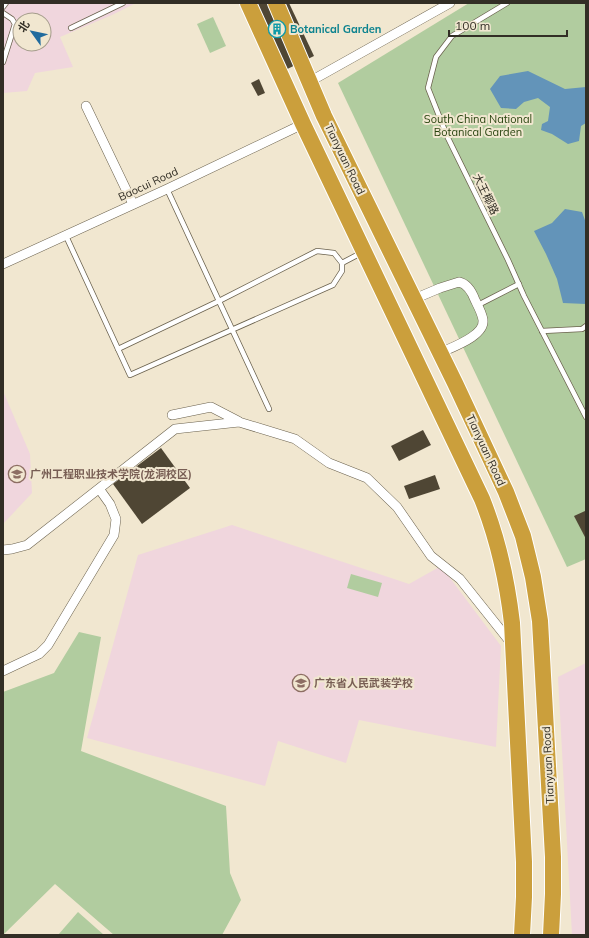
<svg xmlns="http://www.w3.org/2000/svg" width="589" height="938" viewBox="0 0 589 938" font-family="Mulish,'Noto Sans SC',sans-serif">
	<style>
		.education { fill: #f0d6dd; fill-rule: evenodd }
		.green { fill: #b1cc9f }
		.water { fill: #6394b9 }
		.building { fill: #4f4634 }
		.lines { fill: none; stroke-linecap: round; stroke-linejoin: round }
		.lane-casing { stroke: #6a614d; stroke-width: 6 }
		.street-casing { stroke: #6a614d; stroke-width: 10 }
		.highway-casing { stroke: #fff; stroke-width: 18 }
		.lane { stroke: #fff; stroke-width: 4.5 }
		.street { stroke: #fff; stroke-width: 9 }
		.highway { stroke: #cb9f3c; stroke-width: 16 }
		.labels { text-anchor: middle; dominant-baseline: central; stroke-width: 4; stroke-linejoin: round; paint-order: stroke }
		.culture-label { font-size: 11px; font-weight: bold; fill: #0d838f; stroke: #f1e7d0; text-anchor: start }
		.park-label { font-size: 11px; fill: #28430e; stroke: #f1e7d0 }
		.street-label { font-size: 11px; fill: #322e25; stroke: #f1e7d0 }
		.education-label { font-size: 11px; font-weight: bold; fill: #785e54; stroke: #f1e7d0; text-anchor: start }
	</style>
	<rect width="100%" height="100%" fill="#f1e7d0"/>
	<g class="education">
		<path d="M3,3h133l-24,12 -52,22 13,30 -38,6 -8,18 -24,2zM20,20h24v24h-24z"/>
		<polygon points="3,391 30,454 32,493 3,524"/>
		<polygon points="232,525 409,584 441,566 501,646 496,747 359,720 346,763 278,741 265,786 87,738 138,555"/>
		<polygon points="586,663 586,935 572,935 558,677"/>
	</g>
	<g class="green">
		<polygon points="469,3 586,3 586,559 567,567 338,83"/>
		<polygon points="213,17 226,46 210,53 197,24"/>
		<polygon points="351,574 382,583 378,597 347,588"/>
		<polygon points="79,632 101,637 81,751 226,806 230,873 241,900 222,935 114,935 55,884 3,935 3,692 54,673"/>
		<polygon points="78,912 104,935 58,935"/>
	</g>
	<g class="water">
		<polygon points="528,71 565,89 586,87 586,123 581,126 579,141 568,144 552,134 541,130 542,124 548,121 550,107 538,98 524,102 516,109 501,108 490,89 500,76"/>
		<polygon points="565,209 582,212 586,223 586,304 563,303 557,279 546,254 534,231 552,223"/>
	</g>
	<g class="building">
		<polygon points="240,3 289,3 314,56 275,75"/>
		<polygon points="259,79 265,93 258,96 251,83"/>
		<polygon points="423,430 431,445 399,461 391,446"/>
		<polygon points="161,448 190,488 142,524 113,484"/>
		<polygon points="435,475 440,489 409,499 404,486"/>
		<polygon points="585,511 586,514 586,539 574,516"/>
	</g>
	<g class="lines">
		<defs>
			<g id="lane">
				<polyline points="507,3 452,36 436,57 428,88 447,136 508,260 524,296 586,417"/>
				<polyline points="3,7 6,3"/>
				<polyline points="3,13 12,19 15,24 3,62"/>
				<polyline points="71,28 123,3"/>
				<polyline points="167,189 269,409"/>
				<polyline points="66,236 130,375 333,285 342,271 342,263"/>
				<polyline points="478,305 519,284"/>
				<polyline points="542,331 582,329 586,326"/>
				<polyline points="118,349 219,301 317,251 334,253 342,263 361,253"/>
			</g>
			<g id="street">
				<polyline points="309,82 450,3"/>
				<polyline points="86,106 133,204"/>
				<polyline points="3,264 167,189 303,124"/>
				<path d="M414,299l26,-11 19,-6c9,2 13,10 16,18 3,6 7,13 8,20 2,16 -31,27 -43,33"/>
				<polyline points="172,415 211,407 238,421"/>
				<polyline points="3,550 12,549 27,545 175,429 239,422 295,439 329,463 367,478 397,507 431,556 460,579 511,643"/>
				<polyline points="3,671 39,654 48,645 114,535 116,519 110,504 100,490"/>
			</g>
			<g id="highway">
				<path d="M248,3l55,121 179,375c16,40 25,81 30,124l12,239v35l-2,38"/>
				<polyline points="276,3 324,116 455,383 506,492 523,536 533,577 540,621 553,857 553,894 551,935"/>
			</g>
		</defs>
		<use href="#lane" class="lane-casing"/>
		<use href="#street" class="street-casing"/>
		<use href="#highway" class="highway-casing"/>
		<use href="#lane" class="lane"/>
		<use href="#street" class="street"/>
		<use href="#highway" class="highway"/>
	</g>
	<defs>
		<symbol id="building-ring" viewBox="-11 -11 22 22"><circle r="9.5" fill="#f1e7d0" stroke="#0f9aa8" stroke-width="1.5"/><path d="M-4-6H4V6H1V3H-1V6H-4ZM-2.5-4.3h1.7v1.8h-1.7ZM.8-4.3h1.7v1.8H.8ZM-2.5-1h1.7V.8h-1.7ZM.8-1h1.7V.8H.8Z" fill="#0f9aa8"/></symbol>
		<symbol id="university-ring" viewBox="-11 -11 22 22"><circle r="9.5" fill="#f1e7d0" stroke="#8d6e63" stroke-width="1.5"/><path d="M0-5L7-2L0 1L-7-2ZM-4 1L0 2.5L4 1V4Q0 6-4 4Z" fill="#8d6e63"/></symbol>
		<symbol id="school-ring" viewBox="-11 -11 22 22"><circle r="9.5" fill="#f1e7d0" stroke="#8d6e63" stroke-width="1.5"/><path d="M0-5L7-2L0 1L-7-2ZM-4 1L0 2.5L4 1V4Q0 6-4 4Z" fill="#8d6e63"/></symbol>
	</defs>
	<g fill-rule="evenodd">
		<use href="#building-ring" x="267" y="19" width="20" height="20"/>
		<use href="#university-ring" x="7" y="464" width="20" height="20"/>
		<use href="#school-ring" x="291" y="673" width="20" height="20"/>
	</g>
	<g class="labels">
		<g class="culture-label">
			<text x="290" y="29">Botanical Garden</text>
		</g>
		<g class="park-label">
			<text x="478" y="119">South China National<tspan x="478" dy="13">Botanical Garden</tspan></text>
		</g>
		<g class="street-label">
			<text transform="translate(345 159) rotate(64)">Tianyuan Road</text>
			<text transform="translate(148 184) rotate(-25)">Baocui Road</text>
			<text transform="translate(486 194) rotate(64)">大王椰路</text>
			<text transform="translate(486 450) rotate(65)">Tianyuan Road</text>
			<text transform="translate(548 765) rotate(-93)">Tianyuan Road</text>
		</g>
		<g class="education-label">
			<text x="30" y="474">广州工程职业技术学院(龙洞校区)</text>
			<text x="314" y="683">广东省人民武装学校</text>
		</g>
	</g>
	<rect width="589" height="938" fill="none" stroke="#322e25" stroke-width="8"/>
	<g transform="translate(32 32) rotate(303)"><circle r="19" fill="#f1e7d0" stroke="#a59d8c"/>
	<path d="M0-3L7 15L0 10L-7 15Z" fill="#206b9e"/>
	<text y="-6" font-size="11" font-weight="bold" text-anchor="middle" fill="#322e25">北</text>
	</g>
	<path d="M449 30v6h118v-6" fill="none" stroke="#322e25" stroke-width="2"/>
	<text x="455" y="30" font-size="12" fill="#322e25" stroke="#f1e7d0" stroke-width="3" paint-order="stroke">100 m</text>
</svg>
